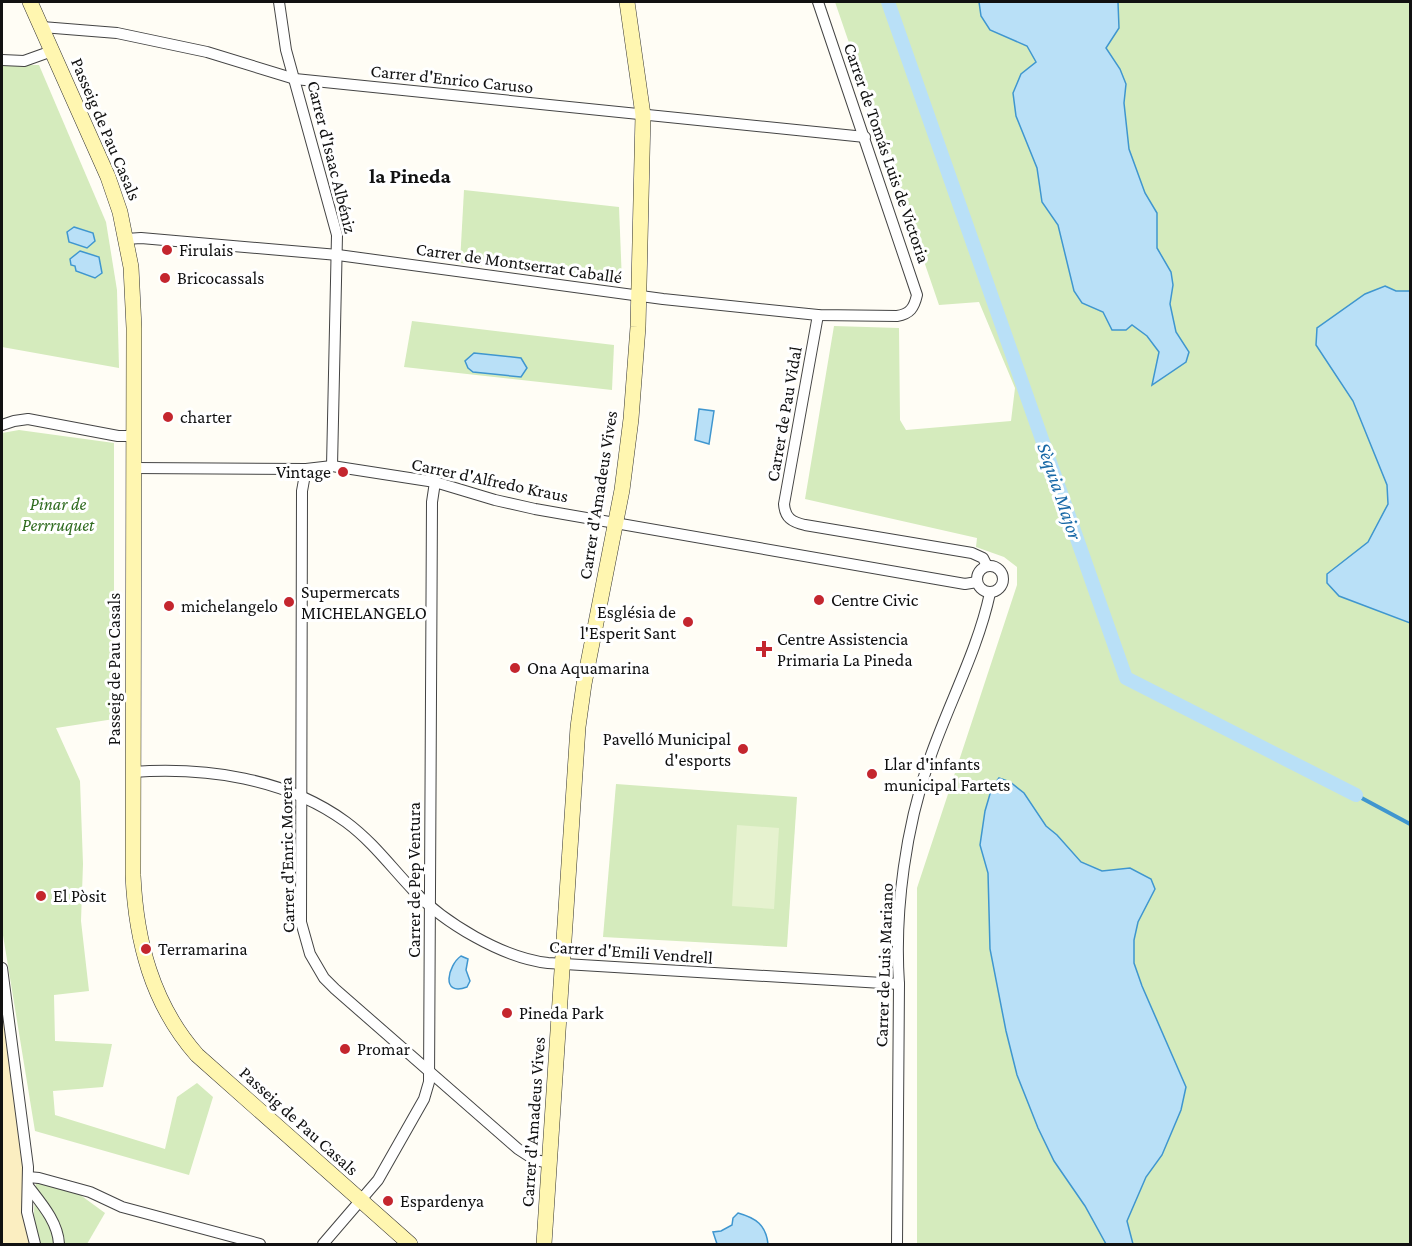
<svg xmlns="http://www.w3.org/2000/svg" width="1412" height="1246" viewBox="0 0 1412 1246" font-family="'Crimson Pro',serif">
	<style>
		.green { fill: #d5ebbd }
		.sand { fill: #fbeec1 }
		.pitch { fill: #e6f2cf }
		.water { fill: #b9e0f7; stroke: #3f96cf; stroke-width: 1.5 }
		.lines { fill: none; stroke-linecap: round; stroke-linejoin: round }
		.stream { stroke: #3f96cf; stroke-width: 4 }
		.canal { stroke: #b9e0f7; stroke-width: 14 }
		.street-casing { stroke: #444; stroke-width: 12 }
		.secondary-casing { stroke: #333; stroke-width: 16 }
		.street { stroke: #fff; stroke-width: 10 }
		.secondary { stroke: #fff6b0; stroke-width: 15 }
		.poi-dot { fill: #c4262e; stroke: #fff; stroke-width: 2 }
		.labels { text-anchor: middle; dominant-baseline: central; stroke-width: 6; stroke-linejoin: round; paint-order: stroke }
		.street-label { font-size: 18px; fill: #111; stroke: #fff }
		.poi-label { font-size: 18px; fill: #111; stroke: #fff; text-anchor: start }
		.park-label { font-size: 18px; font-style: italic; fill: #2f6b1f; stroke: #fff }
		.water-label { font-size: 20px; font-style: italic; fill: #1768a6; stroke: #fff }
		.quarter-label { font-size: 21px; font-weight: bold; fill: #111; stroke: #fff }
	</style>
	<rect width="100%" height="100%" fill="#fffdf5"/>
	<g class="green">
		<polygon points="835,2 1410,2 1410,1244 917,1244 917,888 1017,585 1017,567 1004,557 976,547 977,538 805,499 834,326 899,328 900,420 906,430 1011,421 1015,388 979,302 939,305"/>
		<polygon points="2,65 39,65 106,222 117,290 119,368 2,347"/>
		<polygon points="464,190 619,207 622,282 460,263"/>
		<polygon points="412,321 614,345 612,390 404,367"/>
		<polygon points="19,430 114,443 114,719 56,728 80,781 83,864 81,921 89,991 54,995 55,1041 112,1044 103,1087 53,1091 55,1115 165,1149 177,1097 197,1083 213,1097 189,1175 35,1131 2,929 2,433"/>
		<polygon points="616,784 797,797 787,947 603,937"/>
		<polygon points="36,1182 79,1194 105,1213 87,1244 38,1244 33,1225"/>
	</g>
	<polygon class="sand" points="2,968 35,1244 2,1244"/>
	<polygon class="pitch" points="737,825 779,828 774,909 732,906"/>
	<g class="water">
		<polygon points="979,2 1118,2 1119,28 1106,48 1120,69 1126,84 1124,103 1129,149 1145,193 1157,213 1157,248 1171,272 1173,285 1170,304 1176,332 1189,352 1186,362 1152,385 1159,352 1147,336 1132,325 1126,330 1112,330 1103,312 1082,303 1074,291 1058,225 1042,202 1037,168 1016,116 1013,93 1021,74 1036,62 1027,46 990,30 981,16"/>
		<polygon points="74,227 93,233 95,241 87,248 69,242 67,232"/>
		<polygon points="80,251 99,257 102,273 95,278 76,271 75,266 71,265 70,259"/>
		<polygon points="1385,286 1396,291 1410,291 1410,623 1339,596 1327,583 1327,574 1368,542 1388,504 1387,485 1353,401 1316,345 1317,328 1365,294"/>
		<polygon points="474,353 521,358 527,368 521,377 473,372 468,368 465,361"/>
		<polygon points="699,409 714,411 709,444 695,440"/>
		<polygon points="999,778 1010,782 1024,793 1046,826 1057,835 1081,862 1102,871 1130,868 1151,879 1155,889 1138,922 1134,940 1134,963 1142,986 1186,1087 1181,1110 1162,1155 1146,1177 1127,1221 1133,1244 1106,1244 1085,1206 1054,1161 1038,1128 1017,1075 1006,1031 990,949 988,873 980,845 985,811 992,787"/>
		<path d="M461,956l7,3 -2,11 4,11 -3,6c-27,10 -19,-22 -6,-31z"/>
		<path d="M738,1213c18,5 28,12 30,31h-51l-4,-12 8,-1 11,-6 1,-7z"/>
	</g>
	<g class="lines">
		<polyline class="stream" points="1356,795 1410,824"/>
		<polyline class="canal" points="888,2 1126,678 1356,795"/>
		<defs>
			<g id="street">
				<polyline points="279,2 286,50 337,235 332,466"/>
				<polyline points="42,27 117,33 207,52 295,79 865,137"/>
				<polyline points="2,60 24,61 52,51"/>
				<path d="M126,239l15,-1 197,17 325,44 155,16 79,1c13,-2 17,-8 20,-21l-99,-293"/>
				<path d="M818,315l-34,189c1,14 8,18 21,21l167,28 11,5 4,8"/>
				<polyline points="2,425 14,421 28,419 118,436 134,436"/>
				<polyline points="134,468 306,469 332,466 435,482 495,500 535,509 965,584 977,582"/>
				<polyline points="306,469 302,491 301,922 310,954 324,978 335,989 518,1149 535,1160 550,1163"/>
				<circle cx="990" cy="579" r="13"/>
				<path d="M133,772c73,-5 153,6 213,50 27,20 45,45 67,68 31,33 90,68 135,73l351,21"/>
				<polyline points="2,968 28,1167 27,1212 35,1244"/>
				<polyline points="28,1177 39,1178 90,1192 122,1207 260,1244"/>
				<path d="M28,1186c13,17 30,36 31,58"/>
				<polyline points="323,1244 378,1180 424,1099 429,1082 432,502 435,482"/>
				<path d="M897,1244l2,-260c-5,-74 7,-159 32,-229 19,-54 47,-106 59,-162"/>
			</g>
			<g id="secondary">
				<path d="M30,2l78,175 12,35 11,55 3,61 -1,547c3,66 19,129 64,180l213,189"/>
				<polyline points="544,1244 578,727 584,684 622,490 631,419 638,327 643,115 627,2"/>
			</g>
		</defs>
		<use href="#street" class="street-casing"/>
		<use href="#secondary" class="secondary-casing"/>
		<use href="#street" class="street"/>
		<use href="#secondary" class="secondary"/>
	</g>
	<g class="poi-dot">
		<circle cx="167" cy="250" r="6"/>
		<circle cx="165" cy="278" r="6"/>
		<circle cx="168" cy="417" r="6"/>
		<circle cx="343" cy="472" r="6"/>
		<circle cx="819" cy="600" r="6"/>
		<circle cx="289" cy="602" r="6"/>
		<circle cx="169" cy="606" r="6"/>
		<circle cx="688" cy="622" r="6"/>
		<path d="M761 640h6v6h6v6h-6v6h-6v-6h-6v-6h6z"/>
		<circle cx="515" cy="668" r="6"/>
		<circle cx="743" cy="749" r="6"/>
		<circle cx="872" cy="774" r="6"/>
		<circle cx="41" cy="896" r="6"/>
		<circle cx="146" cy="949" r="6"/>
		<circle cx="507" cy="1013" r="6"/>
		<circle cx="345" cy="1049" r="6"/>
		<circle cx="388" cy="1201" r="6"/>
	</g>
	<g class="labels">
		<g class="street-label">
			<text transform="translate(452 79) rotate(6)">Carrer d'Enrico Caruso</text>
			<text transform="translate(106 129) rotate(67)">Passeig de Pau Casals</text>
			<text transform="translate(887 153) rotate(71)">Carrer de Tomás Luis de Victoria</text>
			<text transform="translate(332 157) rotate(76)">Carrer d'Isaac Albéniz</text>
			<text transform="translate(519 263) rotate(8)">Carrer de Montserrat Caballé</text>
			<text transform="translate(784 414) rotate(-80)">Carrer de Pau Vidal</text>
			<text transform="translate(490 480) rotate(12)">Carrer d'Alfredo Kraus</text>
			<text transform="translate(598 495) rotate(-81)">Carrer d'Amadeus Vives</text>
			<text transform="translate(114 669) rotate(-90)">Passeig de Pau Casals</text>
			<text transform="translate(287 855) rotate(-91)">Carrer d'Enric Morera</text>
			<text transform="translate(414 880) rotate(-90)">Carrer de Pep Ventura</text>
			<text transform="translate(631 952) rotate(4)">Carrer d'Emili Vendrell</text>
			<text transform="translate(884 965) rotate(-88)">Carrer de Luis Mariano</text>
			<text transform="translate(299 1121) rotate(42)">Passeig de Pau Casals</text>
			<text transform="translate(533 1122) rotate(-86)">Carrer d'Amadeus Vives</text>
		</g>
		<g class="poi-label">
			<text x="179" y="250">Firulais</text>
			<text x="177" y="278">Bricocassals</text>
			<text x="180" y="417">charter</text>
			<text x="331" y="472" text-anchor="end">Vintage</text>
			<text x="301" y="592">Supermercats<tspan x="301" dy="21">MICHELANGELO</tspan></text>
			<text x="831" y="600">Centre Civic</text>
			<text x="181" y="606">michelangelo</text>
			<text x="676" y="612" text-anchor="end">Església de<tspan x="676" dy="21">l'Esperit Sant</tspan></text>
			<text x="777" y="639">Centre Assistencia<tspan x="777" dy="21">Primaria La Pineda</tspan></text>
			<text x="527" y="668">Ona Aquamarina</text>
			<text x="731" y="739" text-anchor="end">Pavelló Municipal<tspan x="731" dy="21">d'esports</tspan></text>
			<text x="884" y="764">Llar d'infants<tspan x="884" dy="21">municipal Fartets</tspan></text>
			<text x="53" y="896">El Pòsit</text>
			<text x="158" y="949">Terramarina</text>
			<text x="519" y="1013">Pineda Park</text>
			<text x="357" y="1049">Promar</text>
			<text x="400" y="1201">Espardenya</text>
		</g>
		<g class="park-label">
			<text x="58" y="504">Pinar de<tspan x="58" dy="21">Perrruquet</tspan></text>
		</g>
		<g class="water-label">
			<text transform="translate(1060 491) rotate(71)">Sèquia Major</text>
		</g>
		<g class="quarter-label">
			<text x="410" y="176">la Pineda</text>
		</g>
	</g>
	<rect width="1412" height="1246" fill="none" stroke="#111111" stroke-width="6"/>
</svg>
